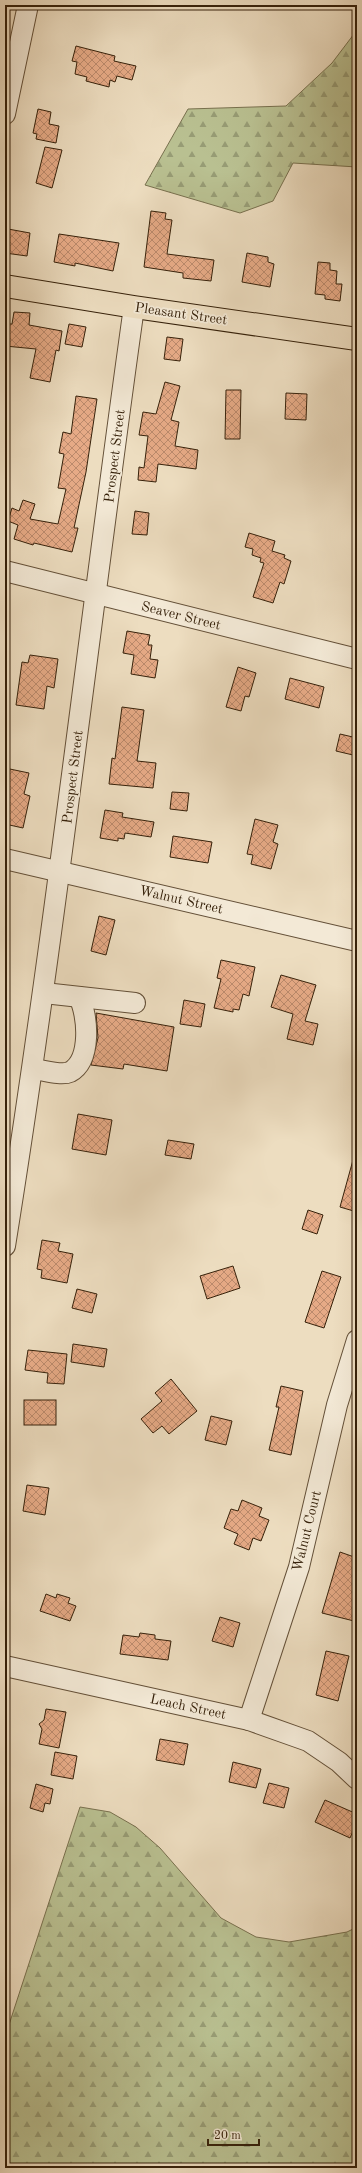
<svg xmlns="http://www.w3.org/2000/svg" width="362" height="2173" viewBox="0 0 362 2173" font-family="'Old Standard TT',serif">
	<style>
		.forest { fill: url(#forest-firs); stroke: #78704e }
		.building { fill: url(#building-cross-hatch); stroke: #36210a }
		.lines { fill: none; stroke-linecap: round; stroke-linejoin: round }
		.minor-casing { stroke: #645038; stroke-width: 22 }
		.major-casing { stroke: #36210a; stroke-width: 24 }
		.minor { stroke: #f3e9d6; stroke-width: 20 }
		.major { stroke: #edddc0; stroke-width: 22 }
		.labels { text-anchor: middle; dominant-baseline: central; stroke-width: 3.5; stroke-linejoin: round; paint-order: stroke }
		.street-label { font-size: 14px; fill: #36210a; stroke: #f3e9d6 }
	</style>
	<defs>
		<pattern id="forest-firs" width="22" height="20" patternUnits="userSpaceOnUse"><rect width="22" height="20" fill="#b9c091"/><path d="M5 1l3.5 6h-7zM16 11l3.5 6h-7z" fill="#979c75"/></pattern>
		<pattern id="building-cross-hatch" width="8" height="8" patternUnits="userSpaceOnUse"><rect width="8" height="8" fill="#e6aa86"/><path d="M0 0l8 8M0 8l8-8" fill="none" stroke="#bb8a6c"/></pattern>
	</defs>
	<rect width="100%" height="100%" fill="#edddc0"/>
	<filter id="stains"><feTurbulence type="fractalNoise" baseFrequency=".005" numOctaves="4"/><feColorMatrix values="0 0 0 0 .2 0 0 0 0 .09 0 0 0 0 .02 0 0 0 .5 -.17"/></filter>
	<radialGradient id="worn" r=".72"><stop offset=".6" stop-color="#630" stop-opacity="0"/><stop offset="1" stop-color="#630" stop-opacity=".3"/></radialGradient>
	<g class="forest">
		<polygon points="357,30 357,167 293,163 273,201 240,213 145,185 188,109 286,106 332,63"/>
		<polygon points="80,1807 110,1812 136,1827 160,1848 221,1918 256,1937 289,1942 347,1932 357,1927 357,2168 5,2168 5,2037"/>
	</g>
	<g class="building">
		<polygon points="76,46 115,56 114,61 136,66 132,80 117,76 115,82 110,80 109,87 86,81 87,77 75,74 77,62 72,61"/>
		<polygon points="38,109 51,112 49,124 59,126 56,143 36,139 37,134 33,133"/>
		<polygon points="45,147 62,150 52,188 36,183"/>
		<polygon points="151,211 166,213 165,219 172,220 167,254 214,260 211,281 183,278 183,273 144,267"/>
		<polygon points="8,229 30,233 27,256 5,253"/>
		<polygon points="59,234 119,243 113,271 75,263 75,266 54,262"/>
		<polygon points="247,253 268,257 268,262 274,264 270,287 242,282"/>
		<polygon points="318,262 330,263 330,270 337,271 336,284 342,284 340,301 325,299 325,295 315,294"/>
		<polygon points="14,312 30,313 29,325 62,331 59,351 56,350 50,382 30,378 36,349 5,346 5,324 12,324"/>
		<polygon points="69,324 86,327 82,347 65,344"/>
		<polygon points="167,337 183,339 180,361 164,359"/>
		<polygon points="165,382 180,386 171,420 179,422 175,446 198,450 196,469 158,464 156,482 138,480 139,467 144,468 148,436 139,435 143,412 156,414"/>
		<polygon points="226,390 241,390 240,439 225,439"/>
		<polygon points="286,393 307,394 306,420 285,419"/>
		<polygon points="76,396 97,399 86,472 74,528 78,528 72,552 34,543 33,545 14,539 18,525 8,521 12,508 19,511 23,500 35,504 30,519 58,524 66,489 58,488 64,454 59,453 63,432 71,434"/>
		<polygon points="135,511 149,513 147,535 132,534"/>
		<polygon points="249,533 275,541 272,551 285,555 284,558 291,561 284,584 280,582 273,603 253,597 264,563 260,562 261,558 252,555 253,549 245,547"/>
		<polygon points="127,631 150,635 148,645 152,645 150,659 158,660 155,678 131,674 134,655 123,653"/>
		<polygon points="30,655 58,659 54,688 47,686 44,709 16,705 22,662 28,663"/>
		<polygon points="238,667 256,673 249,697 245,696 241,711 226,707"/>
		<polygon points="290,678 324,687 319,708 285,699"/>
		<polygon points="122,707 144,710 137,761 156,763 153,788 109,784 112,758 115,759"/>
		<polygon points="340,734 357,738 353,755 336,751"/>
		<polygon points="5,768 29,773 24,794 30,796 23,828 5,824"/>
		<polygon points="172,792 189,793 187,811 170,809"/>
		<polygon points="105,810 123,813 122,817 154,822 151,837 125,833 124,839 118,838 118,841 100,838"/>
		<polygon points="255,819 278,825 273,842 278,844 271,869 251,864 253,855 247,854"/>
		<polygon points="173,836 212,842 208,863 170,857"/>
		<polygon points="99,916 115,920 106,955 91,951"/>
		<polygon points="221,960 255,967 249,996 243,994 239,1010 233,1009 233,1012 214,1008 221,979 217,978"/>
		<polygon points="281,975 316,985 305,1021 318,1024 313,1045 287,1039 293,1014 271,1007"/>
		<polygon points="184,1000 205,1004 201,1027 180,1024"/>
		<polygon points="96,1013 174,1027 167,1071 124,1064 123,1069 91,1065 98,1038"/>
		<polygon points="78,1114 112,1120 106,1155 72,1149"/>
		<polygon points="168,1140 194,1144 191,1159 165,1155"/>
		<polygon points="353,1160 357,1161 357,1212 340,1207"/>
		<polygon points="308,1210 323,1215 317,1234 302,1229"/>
		<polygon points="42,1240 60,1243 58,1251 73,1254 67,1283 41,1278 42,1270 37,1269"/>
		<polygon points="233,1266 240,1288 207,1299 200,1276"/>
		<polygon points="322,1271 341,1277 324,1328 305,1322"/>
		<polygon points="77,1289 97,1294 92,1313 72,1308"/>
		<polygon points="73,1344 107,1349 104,1367 71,1362"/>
		<polygon points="28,1350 67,1354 64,1384 47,1383 48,1373 25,1370"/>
		<polygon points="171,1379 197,1411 169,1434 162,1426 153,1433 141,1419 162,1401 155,1393"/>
		<polygon points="281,1386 303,1391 291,1455 269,1450 279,1407 276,1407"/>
		<rect x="24" y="1400" width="32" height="25"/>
		<polygon points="211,1416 232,1421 226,1445 205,1440"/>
		<polygon points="27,1485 49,1488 45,1515 23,1511"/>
		<polygon points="242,1500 262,1508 259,1516 269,1520 261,1541 253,1538 249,1550 234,1544 238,1534 224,1528 231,1509 238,1511"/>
		<polygon points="340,1552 357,1558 357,1609 354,1621 322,1613"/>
		<polygon points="46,1594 56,1598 57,1594 70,1598 68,1603 76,1606 70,1621 40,1611"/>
		<polygon points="220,1617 240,1623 233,1647 212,1641"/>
		<polygon points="140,1633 155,1635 155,1639 171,1641 168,1660 120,1654 123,1635 139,1637"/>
		<polygon points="326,1651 349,1656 338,1701 316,1695"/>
		<polygon points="46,1709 66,1712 59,1748 39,1744 42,1729 39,1724 44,1720"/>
		<polygon points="160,1739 188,1744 184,1765 156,1760"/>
		<polygon points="55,1752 77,1756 73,1779 51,1775"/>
		<polygon points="233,1762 261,1769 256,1788 229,1782"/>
		<polygon points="269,1783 289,1788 284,1808 263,1803"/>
		<polygon points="36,1784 53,1789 50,1804 45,1803 43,1812 30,1808"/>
		<polygon points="325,1800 357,1814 357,1822 350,1838 315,1822"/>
	</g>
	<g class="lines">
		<defs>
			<g id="minor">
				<polyline points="5,114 28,5"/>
				<polyline points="5,571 357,659"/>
				<polyline points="5,859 357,941"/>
				<polyline points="44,993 135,1003"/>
				<path d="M33,1069c10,1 28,7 37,3 22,-12 18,-57 9,-75"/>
				<path d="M5,1246c50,-312 85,-626 129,-939"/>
				<polyline points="5,1666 249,1720 308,1741 339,1762 357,1779"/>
				<polyline points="249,1720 299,1567 337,1405 357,1340"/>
			</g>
			<polyline id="major" points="5,286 134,307 357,339"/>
		</defs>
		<use href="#minor" class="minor-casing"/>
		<use href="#major" class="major-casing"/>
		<use href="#minor" class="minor"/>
		<use href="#major" class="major"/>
	</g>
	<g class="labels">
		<g class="street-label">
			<text transform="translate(181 314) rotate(8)">Pleasant Street</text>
			<text transform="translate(115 456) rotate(-83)">Prospect Street</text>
			<text transform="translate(181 616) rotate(14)">Seaver Street</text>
			<text transform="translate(73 777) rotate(-83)">Prospect Street</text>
			<text transform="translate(181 900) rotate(13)">Walnut Street</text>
			<text transform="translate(307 1531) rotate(-76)">Walnut Court</text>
			<text transform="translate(188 1707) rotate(12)">Leach Street</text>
		</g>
	</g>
	<rect width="362" height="2173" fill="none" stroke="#edddc0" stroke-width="20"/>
	<rect x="6" y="6" width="350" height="2161" fill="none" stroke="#36210a" stroke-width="2"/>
	<rect x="10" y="10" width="342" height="2153" fill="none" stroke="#36210a"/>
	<path d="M208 2139v6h51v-6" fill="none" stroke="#36210a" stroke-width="2"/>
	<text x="214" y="2139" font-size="12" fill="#36210a" stroke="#f3e9d6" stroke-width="3" paint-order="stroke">20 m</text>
	<rect width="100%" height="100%" filter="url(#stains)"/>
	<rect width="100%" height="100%" fill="url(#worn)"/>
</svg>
